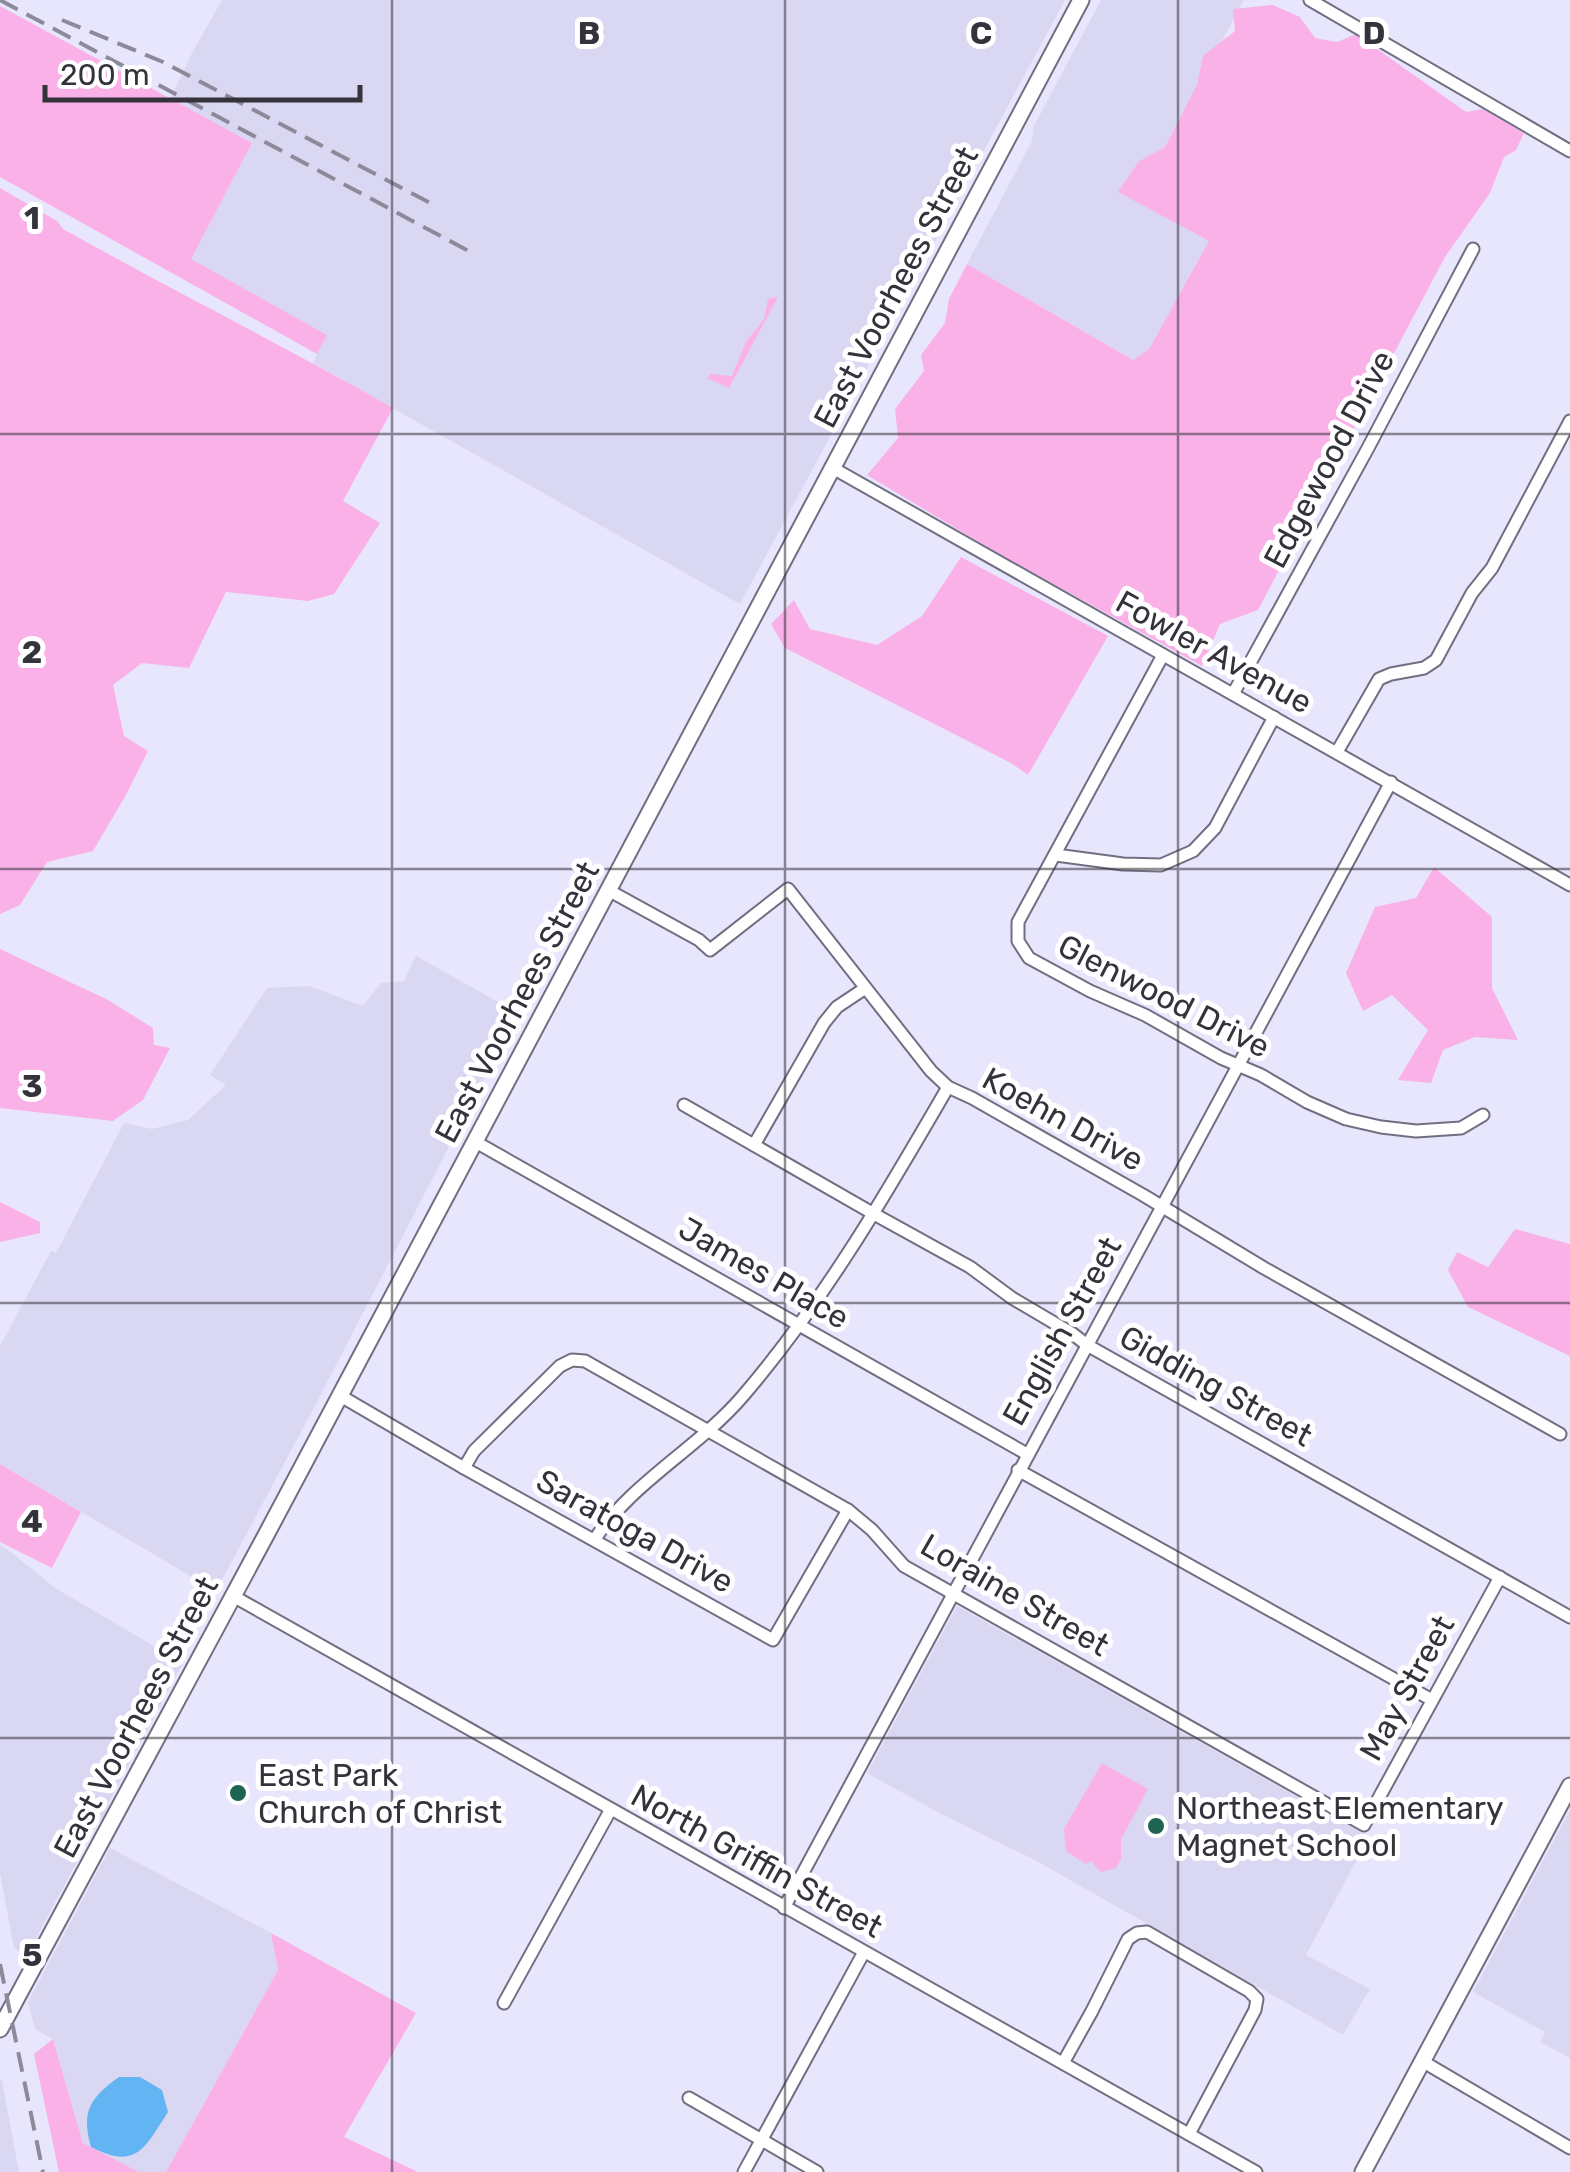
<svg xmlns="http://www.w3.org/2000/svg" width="1570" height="2172" viewBox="0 0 1570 2172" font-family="Rubik,sans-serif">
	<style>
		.built { fill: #dad7f3 }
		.green { fill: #fab1e8 }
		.water { fill: #63b4f2 }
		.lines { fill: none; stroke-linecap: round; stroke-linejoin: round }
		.street-casing { stroke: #706f81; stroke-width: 15 }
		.secondary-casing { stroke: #706f81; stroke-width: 19 }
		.street { stroke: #fff; stroke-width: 11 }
		.secondary { stroke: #fff; stroke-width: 15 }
		.rail { stroke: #8c8a99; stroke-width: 4; stroke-dasharray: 20 10; stroke-linecap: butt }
		.grid { fill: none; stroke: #34333b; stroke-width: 2.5; stroke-opacity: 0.55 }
		.poi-dot { fill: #1f6353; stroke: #fff; stroke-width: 4 }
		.labels { text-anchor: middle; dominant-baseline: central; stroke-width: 10; stroke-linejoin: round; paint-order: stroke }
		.street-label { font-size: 32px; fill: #34333b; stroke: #fff }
		.poi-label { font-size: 32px; fill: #34333b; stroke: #fff; text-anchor: start }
		.grid-label { font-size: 32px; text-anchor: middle; font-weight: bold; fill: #34333b; stroke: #fff; stroke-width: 10; stroke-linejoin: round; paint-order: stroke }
	</style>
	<rect width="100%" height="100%" fill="#e8e6fc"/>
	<g class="built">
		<polygon points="222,0 1065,0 740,604 313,363 326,335 191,259 252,143 170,99 192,53"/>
		<polygon points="1101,0 1244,0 1165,147 1139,161 1119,192 1209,241 1149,349 1133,360 967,264 1032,141 1034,126"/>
		<polygon points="416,956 518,1013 318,1400 216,1591 0,1464 0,1346 51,1251 56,1253 124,1123 152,1129 188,1120 226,1085 210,1075 267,988 309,986 363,1006 381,983 404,981"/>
		<polygon points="0,1545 11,1552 55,1588 183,1663 110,1800 107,1813 98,1822 26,1957 14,1948 0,1873"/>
		<polygon points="957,1606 1369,1837 1306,1955 1370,1989 1343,2035 1033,1859 941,1814 867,1773"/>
		<polygon points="1570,1810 1570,2058 1540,2042 1545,2032 1473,1992"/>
		<polygon points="110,1848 271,1933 278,1970 166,2172 139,2172 83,2143 53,2039 35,2029 28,2002"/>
		<polygon points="0,2080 2,2080 19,2172 0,2172"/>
	</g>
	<g class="green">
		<polygon points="1273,5 1300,17 1315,38 1337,42 1356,34 1466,112 1483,109 1524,133 1516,150 1504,157 1490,193 1445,257 1258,610 1220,624 1202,666 1004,557 867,475 898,438 895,409 924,371 921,355 945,323 949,299 967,264 1133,360 1149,349 1209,241 1118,192 1139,161 1165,147 1197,85 1203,56 1235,31 1233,9"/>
		<polygon points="0,6 252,143 191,259 327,335 317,354 0,177"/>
		<path d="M0,188l57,33 6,8c109,61 221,117 330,179l-50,93 37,22 -46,71 -26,7 -82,-9 -37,76 -47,-5 -29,22 11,51 24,15 -22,44 -33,56 -46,11 -27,43 -20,9z"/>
		<polygon points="778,297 729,388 707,378 711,374 732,376 746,342 764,319 768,299"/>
		<polygon points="961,557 1108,636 1028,775 1011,763 785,648 771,624 794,600 810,629 877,645 922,616"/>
		<polygon points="1434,867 1492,917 1492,988 1518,1040 1475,1037 1443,1050 1431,1083 1398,1080 1428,1030 1392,995 1363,1011 1346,973 1375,907 1416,898"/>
		<polygon points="0,949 108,1000 153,1028 154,1045 170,1048 143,1100 113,1121 0,1108"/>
		<polygon points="0,1202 40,1222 40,1233 0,1242"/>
		<polygon points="1515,1229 1570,1244 1570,1356 1468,1307 1448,1270 1457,1252 1488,1267"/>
		<polygon points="0,1464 81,1512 52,1568 0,1542"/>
		<polygon points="1102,1763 1148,1789 1121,1839 1121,1859 1116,1868 1101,1872 1091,1861 1086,1864 1066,1851 1064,1829"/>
		<polygon points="271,1933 416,2013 344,2137 418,2172 166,2172 278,1970"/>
		<polygon points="53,2039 83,2143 139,2172 59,2172 34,2054"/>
	</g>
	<path class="water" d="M119,2077h21l22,13 6,22c-23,35 -31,59 -77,35 -10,-36 -1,-49 28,-70z"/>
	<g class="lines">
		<defs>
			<g id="street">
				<polyline points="1310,0 1570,151"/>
				<polyline points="831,467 1570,885"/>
				<polyline points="1163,655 1018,922 1018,941 1029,958 1090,991 1145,1015 1221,1058 1261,1075 1307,1102 1346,1119 1381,1127 1416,1131 1461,1128 1483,1115"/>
				<polyline points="1233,694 1368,448 1473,249"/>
				<polyline points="1337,752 1379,679 1391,674 1424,668 1436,660 1472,593 1492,568 1570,421"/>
				<polyline points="1056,855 1123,864 1161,865 1193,851 1215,828 1274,717"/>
				<polyline points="608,890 699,940 710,950 788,889 931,1071 948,1087 972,1098 1143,1195 1264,1268 1560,1434"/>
				<polyline points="684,1105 874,1214 970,1267 1012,1298 1073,1334 1087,1345 1570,1617"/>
				<polyline points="474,1141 1027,1454"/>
				<polyline points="754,1145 824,1023 837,1007 864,989"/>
				<polyline points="339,1395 464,1468 773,1640 848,1510"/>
				<polyline points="464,1468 474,1451 560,1366 572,1360 585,1361 848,1510 872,1530 904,1566 1364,1825 1500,1577"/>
				<polyline points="1018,1470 1432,1700"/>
				<path d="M595,1539c35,-55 103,-91 147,-142 81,-94 144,-203 206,-310"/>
				<polyline points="233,1596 1256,2172"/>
				<polyline points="784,1908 1391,782"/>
				<polyline points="504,2003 611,1809"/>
				<polyline points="1422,2061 1570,2148"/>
				<polyline points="1063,2063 1092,2011 1128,1939 1137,1933 1147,1932 1249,1991 1257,1999 1255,2010 1189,2134"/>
				<polyline points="689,2098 817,2172"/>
				<polyline points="744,2172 864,1952"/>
			</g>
			<g id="secondary">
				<polyline points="0,2029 266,1535 1081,0"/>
				<polyline points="1363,2172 1570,1786"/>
			</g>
		</defs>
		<use href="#street" class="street-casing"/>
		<use href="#secondary" class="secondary-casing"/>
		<use href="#street" class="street"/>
		<use href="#secondary" class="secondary"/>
		<g class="rail">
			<polyline points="0,0 476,255"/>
			<polyline points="62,20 163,62 432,204"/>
			<polyline points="0,1964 43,2172"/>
		</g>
	</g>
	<path class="grid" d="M392,0v2172M785,0v2172M1178,0v2172M0,434h1570M0,869h1570M0,1303h1570M0,1738h1570"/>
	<g class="poi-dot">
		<circle cx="238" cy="1793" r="10"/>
		<circle cx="1156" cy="1826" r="10"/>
	</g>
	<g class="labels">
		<g class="street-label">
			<text transform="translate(896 287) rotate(-62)">East Voorhees Street</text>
			<text transform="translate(1329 459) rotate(-62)">Edgewood Drive</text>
			<text transform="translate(1214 652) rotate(29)">Fowler Avenue</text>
			<text transform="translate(1164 996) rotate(27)">Glenwood Drive</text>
			<text transform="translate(517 1002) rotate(-62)">East Voorhees Street</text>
			<text transform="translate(1063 1119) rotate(29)">Koehn Drive</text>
			<text transform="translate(764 1273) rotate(30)">James Place</text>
			<text transform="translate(1062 1331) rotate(-61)">English Street</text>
			<text transform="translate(1216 1386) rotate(29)">Gidding Street</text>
			<text transform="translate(635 1531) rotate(29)">Saratoga Drive</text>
			<text transform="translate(1015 1595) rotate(30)">Loraine Street</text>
			<text transform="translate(1407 1688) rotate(-61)">May Street</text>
			<text transform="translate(136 1717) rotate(-62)">East Voorhees Street</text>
			<text transform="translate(757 1861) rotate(29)">North Griffin Street</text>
		</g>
		<g class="poi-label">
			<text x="258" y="1775">East Park<tspan x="258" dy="37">Church of Christ</tspan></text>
			<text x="1176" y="1808">Northeast Elementary<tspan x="1176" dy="37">Magnet School</tspan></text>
		</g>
	</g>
	<g class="grid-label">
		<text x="589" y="44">B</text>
		<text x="981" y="44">C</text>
		<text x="1374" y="44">D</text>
		<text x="32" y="229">1</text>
		<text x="32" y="663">2</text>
		<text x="32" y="1097">3</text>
		<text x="32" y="1532">4</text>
		<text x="32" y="1966">5</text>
	</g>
	<path d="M45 85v15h315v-15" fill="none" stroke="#34333b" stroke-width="5"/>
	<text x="60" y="85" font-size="30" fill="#34333b" stroke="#ffffff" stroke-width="8" paint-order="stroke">200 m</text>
</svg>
